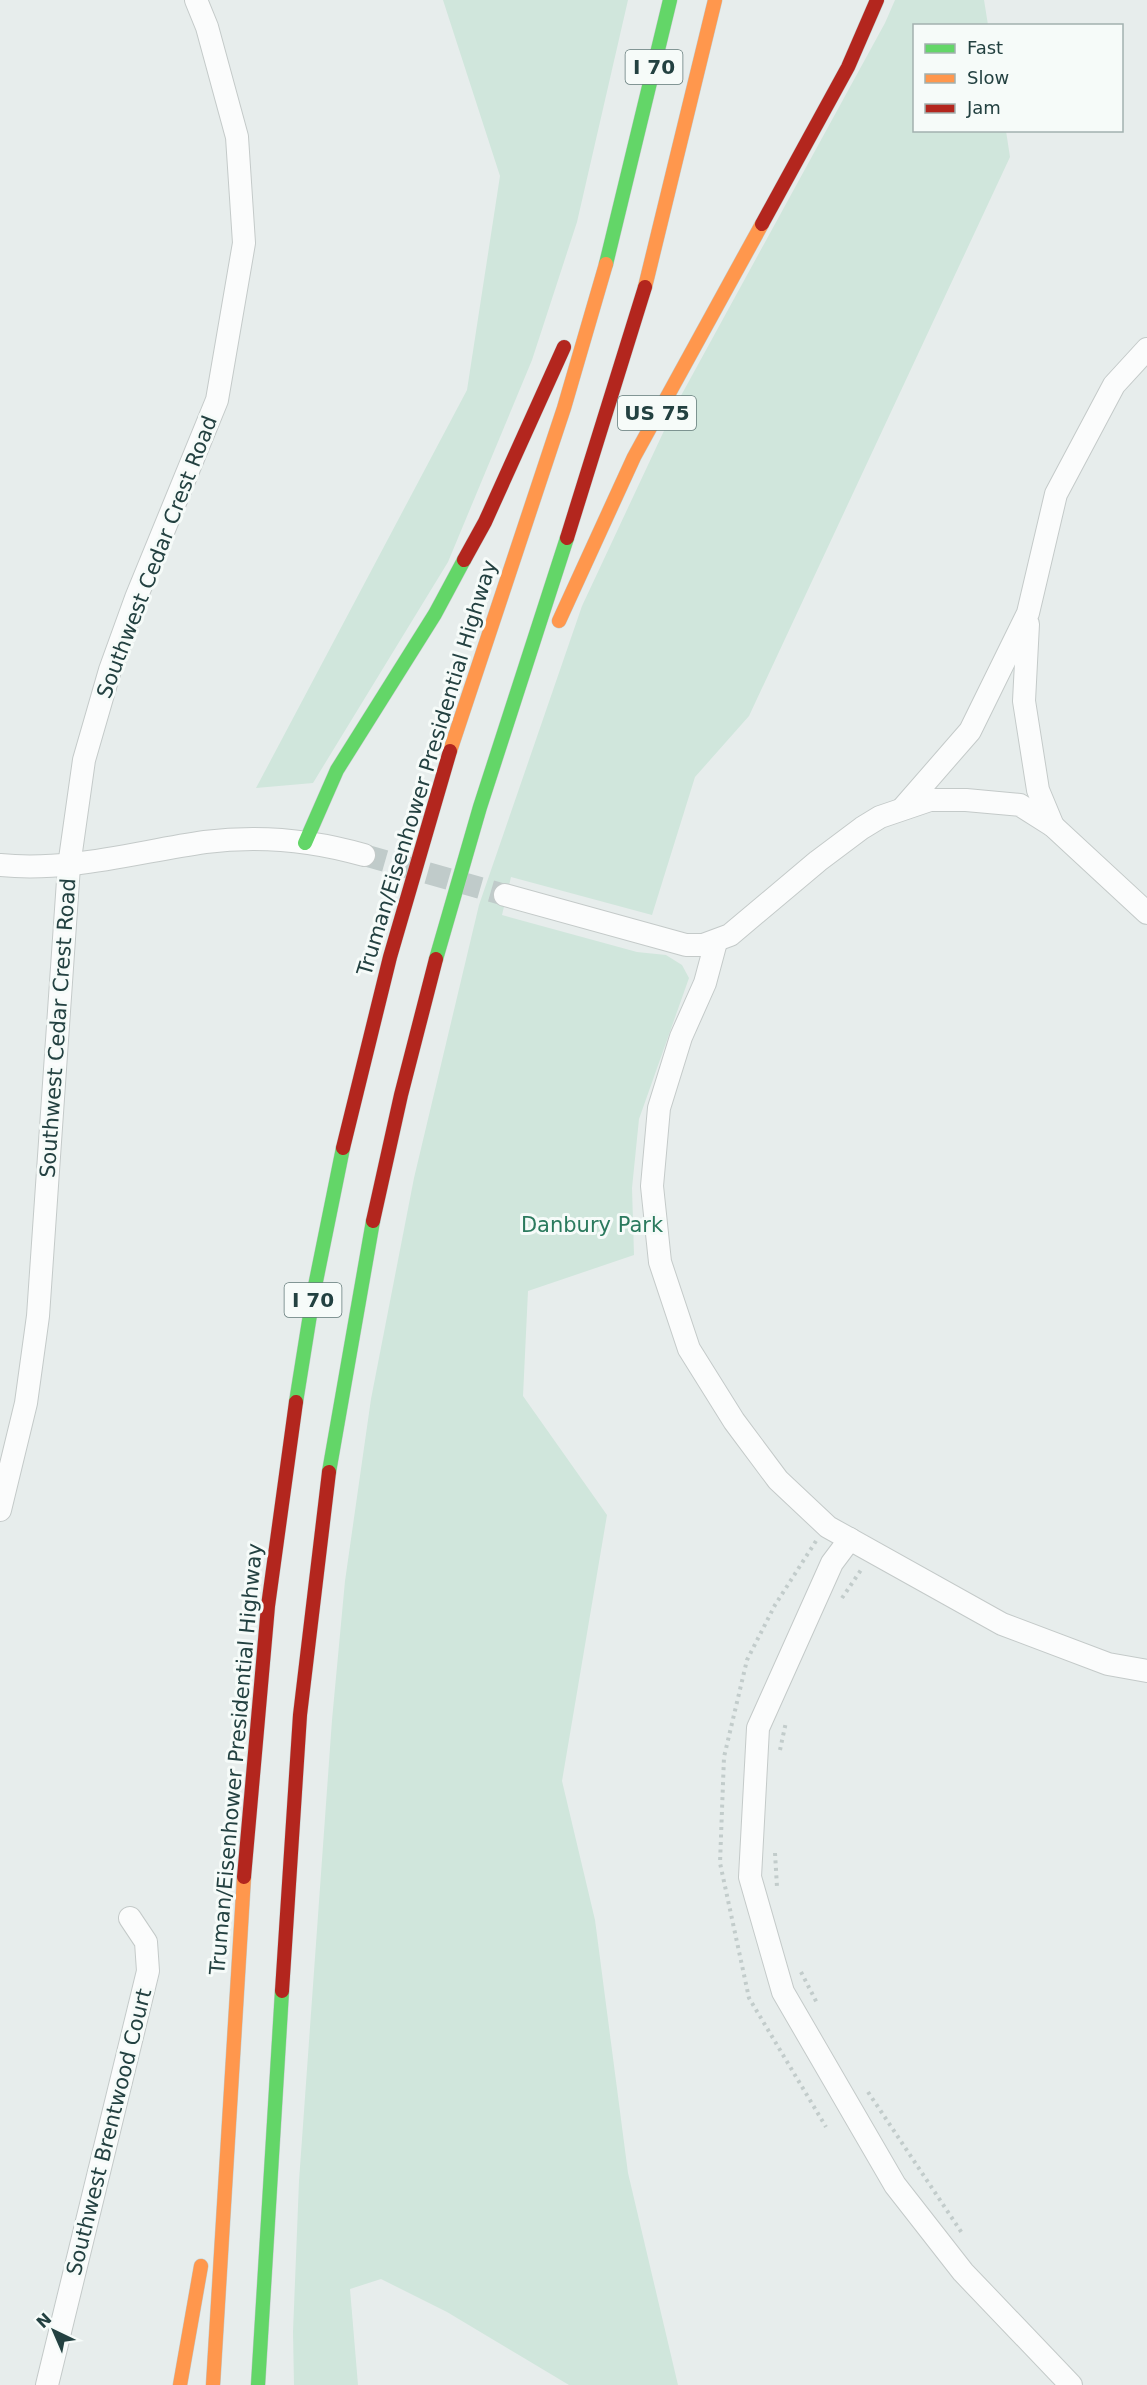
<svg xmlns="http://www.w3.org/2000/svg" width="1147" height="2385" viewBox="0 0 1147 2385" font-family="'DejaVu Sans',sans-serif">
	<style>
		.green { fill: #d0e6dc }
		.lines { fill: none; stroke-linecap: round; stroke-linejoin: round }
		.street-tunnel { stroke: #c0cbca; stroke-width: 22; stroke-dasharray: 22 11; stroke-linecap: butt }
		.street-casing { stroke: #c4cac9; stroke-width: 24 }
		.fast-casing { stroke: #c2cbcb; stroke-width: 15 }
		.slow-casing { stroke: #c2cbcb; stroke-width: 15 }
		.jam-casing { stroke: #c2cbcb; stroke-width: 15 }
		.path { stroke: #c2cccb; stroke-width: 4; stroke-dasharray: 3 4.5; stroke-linecap: butt }
		.street { stroke: #fbfcfc; stroke-width: 22 }
		.fast { stroke: #63d668; stroke-width: 14 }
		.slow { stroke: #ff974d; stroke-width: 14 }
		.jam { stroke: #b3261e; stroke-width: 14 }
		.labels { text-anchor: middle; dominant-baseline: central; stroke-width: 6; stroke-linejoin: round; paint-order: stroke }
		.shield { fill: #f6fbf9; stroke: #627978; stroke-width: 1.5 }
		.shield-label { font-size: 20px; font-weight: bold; fill: #234141 }
		.street-label { font-size: 21px; fill: #234141; stroke: #f6fbf9 }
		.park-label { font-size: 21px; fill: #2b7a5e; stroke: #f6fbf9 }
	</style>
	<rect width="100%" height="100%" fill="#e7edec"/>
	<g class="green">
		<polygon points="443,0 628,0 577,222 532,360 448,562 313,783 256,788 467,390 500,176"/>
		<polygon points="895,0 984,0 988,25 914,26 914,130 1006,131 1010,157 749,716 695,777 652,915 511,877 502,915 637,952 666,955 682,965 689,978 639,1119 632,1188 634,1255 528,1291 523,1396 607,1515 562,1781 595,1920 628,2173 678,2385 569,2385 447,2312 381,2279 350,2289 358,2385 294,2385 293,2332 299,2181 332,1720 345,1581 371,1399 414,1178 479,905 582,606 677,403 885,23"/>
	</g>
	<g class="lines">
		<polyline class="street-tunnel" points="364,855 505,895"/>
		<defs>
			<g id="street">
				<polyline points="1028,624 1024,701 1038,790 1053,826"/>
				<polyline points="903,808 970,731 1028,613 1056,494 1114,385 1147,349"/>
				<path d="M0,865c70,7 136,-13 205,-23 54,-7 107,-2 159,13"/>
				<polyline points="505,895 686,945 703,945 730,935 818,861 862,828 880,817 930,800 966,800 1020,805 1053,826 1147,913"/>
				<polyline points="716,942 705,983 681,1037 659,1108 652,1186 660,1262 689,1349 734,1421 778,1480 828,1527 1002,1624 1108,1664 1147,1671"/>
				<polyline points="0,1510 26,1403 38,1316 69,866 84,760 110,670 136,598 217,400 244,243 237,137 207,27 196,0"/>
				<polyline points="850,1539 832,1563 758,1728 750,1877 783,1992 895,2185 963,2272 1071,2385"/>
				<polyline points="47,2385 148,1971 146,1942 130,1918"/>
			</g>
			<g id="fast">
				<polyline points="606,264 670,0"/>
				<polyline points="305,843 337,770 435,614 464,560"/>
				<polyline points="436,959 480,807 567,538"/>
				<polyline points="296,1402 313,1296 343,1148"/>
				<polyline points="329,1472 373,1221"/>
				<polyline points="258,2385 282,1991"/>
			</g>
			<g id="slow">
				<polyline points="645,287 715,0"/>
				<polyline points="559,621 634,457 762,224"/>
				<polyline points="450,751 564,408 606,264"/>
				<polyline points="180,2385 201,2266"/>
				<polyline points="213,2385 244,1877"/>
			</g>
			<g id="jam">
				<polyline points="762,224 848,67 877,0"/>
				<polyline points="567,538 645,287"/>
				<polyline points="464,560 485,522 564,347"/>
				<polyline points="343,1148 390,957 450,751"/>
				<polyline points="373,1221 401,1095 436,959"/>
				<polyline points="244,1877 268,1606 296,1402"/>
				<polyline points="282,1991 300,1715 329,1472"/>
			</g>
		</defs>
		<use href="#street" class="street-casing"/>
		<use href="#fast" class="fast-casing"/>
		<use href="#slow" class="slow-casing"/>
		<use href="#jam" class="jam-casing"/>
		<g class="path">
			<polyline points="816,1541 775,1605 747,1660 724,1757 720,1863 749,1998 826,2127"/>
			<polyline points="842,1598 861,1570"/>
			<polyline points="780,1750 786,1722"/>
			<polyline points="775,1853 777,1887"/>
			<polyline points="801,1972 818,2005"/>
			<polyline points="868,2092 962,2233"/>
		</g>
		<use href="#street" class="street"/>
		<use href="#fast" class="fast"/>
		<use href="#slow" class="slow"/>
		<use href="#jam" class="jam"/>
	</g>
	<g class="labels">
		<g class="shield">
			<rect x="625.5" y="50" width="57" height="34" rx="4.5"/>
			<rect x="618" y="396" width="78" height="34" rx="4.5"/>
			<rect x="284.5" y="1283" width="57" height="34" rx="4.5"/>
		</g>
		<g class="shield-label">
			<text x="654" y="67">I 70</text>
			<text x="657" y="413">US 75</text>
			<text x="313" y="1300">I 70</text>
		</g>
		<g class="street-label">
			<text transform="translate(157 557) rotate(-69)">Southwest Cedar Crest Road</text>
			<text transform="translate(427 768) rotate(-73)">Truman/Eisenhower Presidential Highway</text>
			<text transform="translate(58 1028) rotate(-86)">Southwest Cedar Crest Road</text>
			<text transform="translate(236 1759) rotate(-85)">Truman/Eisenhower Presidential Highway</text>
			<text transform="translate(109 2132) rotate(-76)">Southwest Brentwood Court</text>
		</g>
		<g class="park-label">
			<text x="592" y="1225">Danbury Park</text>
		</g>
	</g>
	<rect x="913" y="24" width="210" height="108" fill="#f6fbf9" stroke="#a2b1af" stroke-width="1.5"/>
	<rect x="925" y="44" width="30" height="9" fill="#63d668" stroke="#a2b1af" stroke-width="1.5"/>
	<text x="967" y="54" font-size="18" fill="#234141">Fast</text>
	<rect x="925" y="74" width="30" height="9" fill="#ff974d" stroke="#a2b1af" stroke-width="1.5"/>
	<text x="967" y="84" font-size="18" fill="#234141">Slow</text>
	<rect x="925" y="104" width="30" height="9" fill="#b3261e" stroke="#a2b1af" stroke-width="1.5"/>
	<text x="967" y="114" font-size="18" fill="#234141">Jam</text>
	<g transform="translate(54 2331) rotate(316)" stroke="#f6fbf9" stroke-width="4.5" paint-order="stroke">
	<path d="M0-4.5L10 22L0 15L-10 22Z" fill="#234141"/>
	<text y="-9" font-size="16" font-weight="bold" text-anchor="middle" fill="#234141">N</text>
	</g>
</svg>
